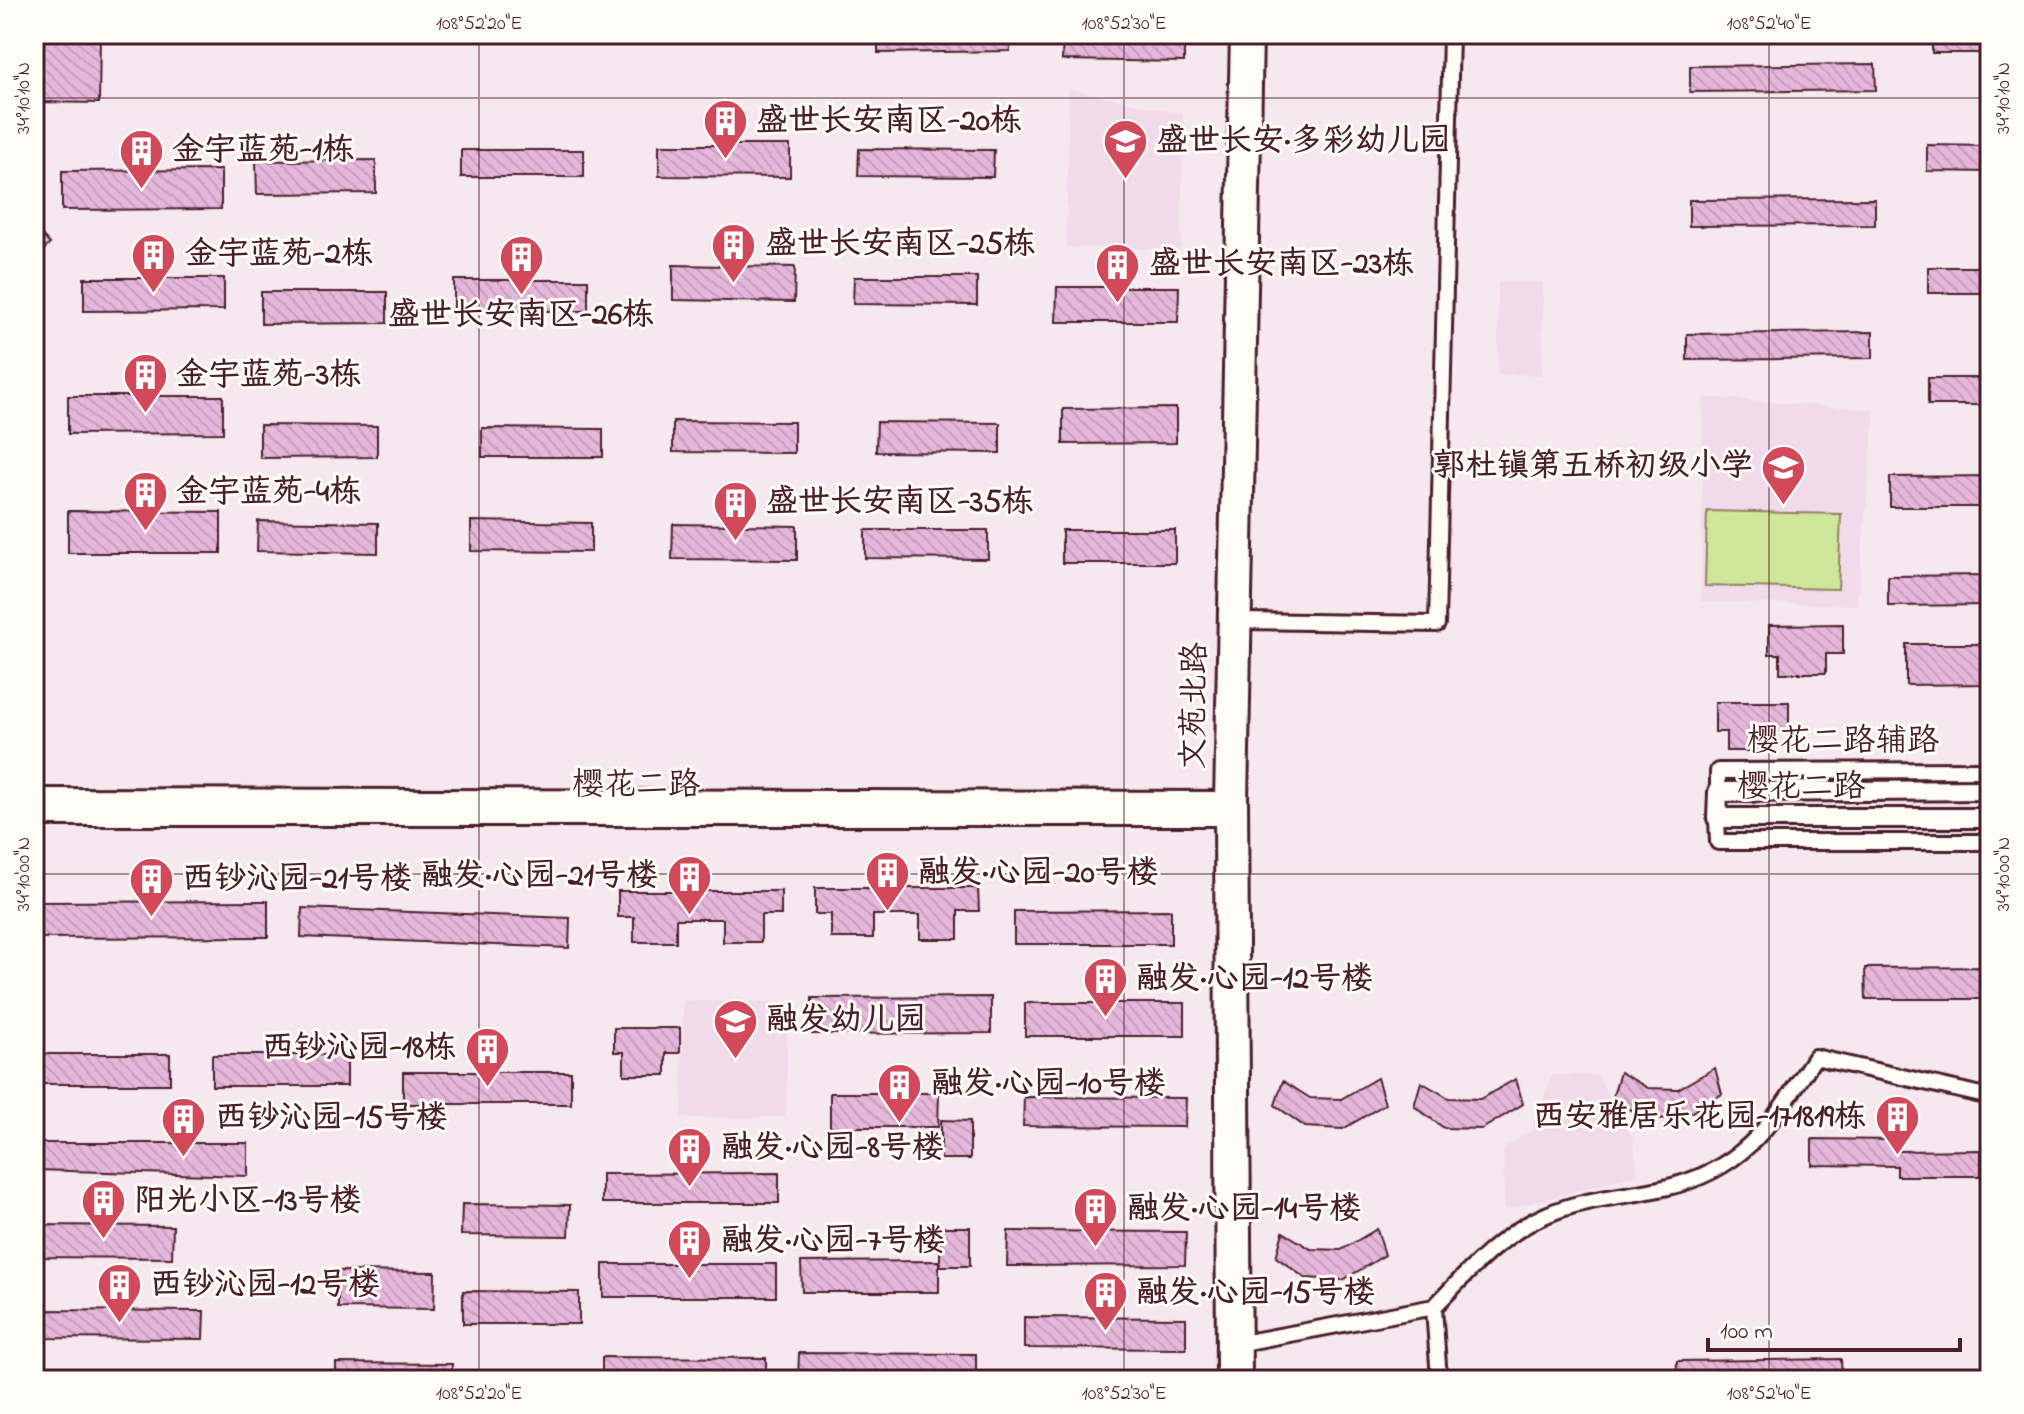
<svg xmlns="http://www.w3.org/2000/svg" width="2024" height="1414" viewBox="0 0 2024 1414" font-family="'Indie Flower','LXGW WenKai TC',sans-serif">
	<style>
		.built { fill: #f1dae9 }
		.pitch { fill: #d0e69b; stroke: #8d8263; stroke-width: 2 }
		.building { fill: url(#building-back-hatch); stroke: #4a1f2b; stroke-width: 2 }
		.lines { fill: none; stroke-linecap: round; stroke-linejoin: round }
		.street-casing { stroke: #4a1f2b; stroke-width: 20 }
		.secondary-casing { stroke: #4a1f2b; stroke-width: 24 }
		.street { stroke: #fdfcf7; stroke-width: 14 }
		.secondary { stroke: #fdfcf7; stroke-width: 18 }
		.ticks { fill: none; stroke: #4a1f2b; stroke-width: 2; stroke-opacity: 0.45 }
		.labels { text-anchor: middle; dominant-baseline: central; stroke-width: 6; stroke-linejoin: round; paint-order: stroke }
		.poi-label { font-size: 32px; font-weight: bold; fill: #4a1f2b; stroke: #fdfcf7; text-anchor: start }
		.street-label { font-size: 32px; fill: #4a1f2b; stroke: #fdfcf7 }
		.neatline { fill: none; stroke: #4a1f2b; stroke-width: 3 }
		.ticks-label { font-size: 20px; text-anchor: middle; fill: #4a1f2b }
	</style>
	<defs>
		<pattern id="building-back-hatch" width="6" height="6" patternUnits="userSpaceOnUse" patternTransform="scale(2)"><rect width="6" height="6" fill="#e5b8db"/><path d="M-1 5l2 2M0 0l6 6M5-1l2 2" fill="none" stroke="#c69ebc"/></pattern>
	</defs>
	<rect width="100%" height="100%" fill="#f6e8ef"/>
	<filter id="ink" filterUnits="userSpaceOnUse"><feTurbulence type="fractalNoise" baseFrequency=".0125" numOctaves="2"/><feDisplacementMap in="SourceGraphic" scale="16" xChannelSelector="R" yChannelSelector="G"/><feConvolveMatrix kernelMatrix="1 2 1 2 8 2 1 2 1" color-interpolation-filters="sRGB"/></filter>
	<g filter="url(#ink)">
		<g class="built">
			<polygon points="1069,89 1183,114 1181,249 1066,247"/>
			<polygon points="1498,282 1543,283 1542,375 1498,374"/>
			<polygon points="1703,397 1875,410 1857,605 1701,602"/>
			<polygon points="683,1001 788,1002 786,1117 682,1118"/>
			<polygon points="1552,1075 1597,1075 1633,1138 1638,1174 1505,1210 1503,1149 1532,1130"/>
		</g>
		<polygon class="pitch" points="1707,511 1841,514 1838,589 1705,586"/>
		<g class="building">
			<polygon points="34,34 100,34 99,103 34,102"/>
			<polygon points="878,34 1010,34 1010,51 878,53"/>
			<polygon points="1063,34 1184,34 1184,62 1062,60"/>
			<rect x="1932" y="34" width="58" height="19"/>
			<polygon points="1875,64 1876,90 1690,92 1690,66"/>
			<polygon points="659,145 790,145 790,177 659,176"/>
			<polygon points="1927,145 1990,146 1990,172 1927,171"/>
			<polygon points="859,149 994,150 993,177 858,176"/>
			<rect x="461" y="150" width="123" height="27"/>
			<polygon points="376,160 376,193 257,194 256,161"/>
			<polygon points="221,170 221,209 62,210 62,171"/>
			<polygon points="1875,199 1875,225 1689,226 1689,200"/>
			<polygon points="34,226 50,244 34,258"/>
			<polygon points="673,265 795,267 794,302 673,300"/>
			<rect x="1928" y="267" width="62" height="26"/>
			<polygon points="854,277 977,277 977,305 853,304"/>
			<polygon points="84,278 224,278 224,310 84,311"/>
			<rect x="454" y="280" width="134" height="31"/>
			<polygon points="1057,287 1179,287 1178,322 1056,322"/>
			<polygon points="261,292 387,292 387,323 261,324"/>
			<polygon points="1873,332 1873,358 1687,360 1687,334"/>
			<rect x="1928" y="378" width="62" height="27"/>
			<polygon points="68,396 223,396 223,433 68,434"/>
			<polygon points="1176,408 1176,443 1063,444 1063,409"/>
			<polygon points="673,421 794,422 794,453 673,452"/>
			<polygon points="877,422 1000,423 1000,453 876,452"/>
			<polygon points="260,425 377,426 377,457 260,458"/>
			<polygon points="482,428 603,429 603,457 482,457"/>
			<polygon points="1990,476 1990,507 1890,507 1890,477"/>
			<polygon points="68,511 221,512 221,553 68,553"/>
			<polygon points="258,521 378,523 378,553 257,551"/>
			<polygon points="471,521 591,523 591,552 471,551"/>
			<polygon points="673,524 797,526 797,560 672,559"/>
			<polygon points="865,530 988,530 988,559 865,558"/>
			<rect x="1062" y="530" width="113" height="33"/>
			<polygon points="1990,575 1990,605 1888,606 1888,576"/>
			<polygon points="1843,624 1843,654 1826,654 1826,673 1780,673 1780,654 1769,654 1769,625"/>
			<polygon points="1906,644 1990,644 1990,684 1906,685"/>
			<polygon points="1715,702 1789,702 1789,731 1772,731 1772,751 1726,751 1726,732 1715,732"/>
			<polygon points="815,888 978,888 979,911 958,911 958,939 920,939 920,915 873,915 873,938 831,938 831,914 815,914"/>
			<polygon points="618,891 781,891 781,915 761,915 761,942 723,942 723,919 676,919 676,942 634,942 634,917 618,917"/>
			<polygon points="268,901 268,937 34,938 34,902"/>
			<polygon points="302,908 570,918 569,948 301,937"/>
			<polygon points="1171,910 1171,944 1014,944 1014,911"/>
			<polygon points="1990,967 1990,999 1866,999 1865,968"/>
			<polygon points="991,997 991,1033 812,1034 812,998"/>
			<rect x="1025" y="1003" width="160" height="33"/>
			<polygon points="614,1028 680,1028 680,1053 666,1053 666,1075 624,1075 624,1052 614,1052"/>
			<rect x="34" y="1054" width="136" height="30"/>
			<rect x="212" y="1055" width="135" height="31"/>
			<polygon points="1715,1068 1722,1094 1680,1119 1642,1118 1613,1096 1620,1072 1648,1088 1678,1089"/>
			<rect x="403" y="1072" width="168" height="32"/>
			<polygon points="1377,1078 1385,1104 1343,1129 1305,1127 1275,1105 1283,1081 1310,1098 1341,1099"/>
			<polygon points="1516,1079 1523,1104 1482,1129 1444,1128 1414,1106 1421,1082 1449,1098 1480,1099"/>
			<polygon points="830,1093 939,1093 938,1127 830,1127"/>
			<polygon points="1024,1097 1186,1098 1185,1127 1023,1126"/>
			<polygon points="941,1120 970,1121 970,1159 941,1159"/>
			<polygon points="1812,1139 1897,1140 1897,1151 1981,1150 1981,1176 1897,1176 1897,1166 1812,1165"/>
			<polygon points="34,1143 248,1143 248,1176 34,1170"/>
			<polygon points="779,1173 779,1203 602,1203 602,1174"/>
			<polygon points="462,1204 570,1205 569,1236 461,1235"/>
			<polygon points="34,1225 173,1226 172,1258 34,1257"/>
			<rect x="940" y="1227" width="30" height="39"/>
			<polygon points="1377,1229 1385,1255 1343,1280 1305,1278 1276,1257 1283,1232 1311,1249 1341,1250"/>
			<polygon points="1008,1231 1186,1232 1185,1265 1007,1266"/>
			<polygon points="939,1261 939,1292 802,1292 801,1262"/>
			<rect x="603" y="1264" width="173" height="33"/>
			<polygon points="338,1271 435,1272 434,1309 338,1308"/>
			<polygon points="463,1291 579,1292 579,1324 463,1324"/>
			<polygon points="34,1310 204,1311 203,1339 34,1338"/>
			<polygon points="1024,1317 1186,1318 1186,1349 1024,1348"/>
			<polygon points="799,1353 976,1354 976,1380 798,1380"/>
			<polygon points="602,1357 766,1358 766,1380 602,1380"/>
			<polygon points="1841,1359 1842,1380 1676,1380 1677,1361"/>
			<polygon points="336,1363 452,1364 452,1380 336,1380"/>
		</g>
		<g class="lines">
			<defs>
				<g id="street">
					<polyline points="1241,621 1437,624 1451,34"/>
					<polyline points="1718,792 1718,771 1990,770"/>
					<polyline points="1717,818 1718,842 1990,842"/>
					<path d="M1434,1307c34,-35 67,-73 112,-92 38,-17 78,-18 118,-27 82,-18 109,-67 151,-131l175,40"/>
					<polyline points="1242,1343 1434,1307 1439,1380"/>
				</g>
				<g id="secondary">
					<polyline points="1990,790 1718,792 1717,818 1990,818"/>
					<polyline points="34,798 1235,801"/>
					<polyline points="34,816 1235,816"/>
					<polyline points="1226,1380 1224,802 1240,34"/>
					<polyline points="1242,1380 1238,801 1253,34"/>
				</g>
			</defs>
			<use href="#street" class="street-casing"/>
			<use href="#secondary" class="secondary-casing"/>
			<use href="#street" class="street"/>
			<use href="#secondary" class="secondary"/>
		</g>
	</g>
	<path class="ticks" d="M479,34v1346M1124,34v1346M1769,34v1346M34,98h1956M34,874h1956"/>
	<defs>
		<symbol id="building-pin" viewBox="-11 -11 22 30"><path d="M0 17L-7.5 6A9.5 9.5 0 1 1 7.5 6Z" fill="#d1495b" stroke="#fdfcf7"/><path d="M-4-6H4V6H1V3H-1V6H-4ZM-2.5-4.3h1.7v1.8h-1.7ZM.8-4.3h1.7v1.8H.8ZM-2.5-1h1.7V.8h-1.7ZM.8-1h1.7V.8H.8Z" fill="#fff"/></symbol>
		<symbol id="school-pin" viewBox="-11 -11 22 30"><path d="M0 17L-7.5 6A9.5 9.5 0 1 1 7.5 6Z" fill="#d1495b" stroke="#fdfcf7"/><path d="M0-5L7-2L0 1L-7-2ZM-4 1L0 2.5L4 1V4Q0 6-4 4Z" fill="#fff"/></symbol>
	</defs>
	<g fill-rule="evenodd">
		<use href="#building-pin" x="700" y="96" width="51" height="69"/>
		<use href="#school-pin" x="1100" y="116" width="51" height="69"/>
		<use href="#building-pin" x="116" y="126" width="51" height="69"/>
		<use href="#building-pin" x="708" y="220" width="51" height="69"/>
		<use href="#building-pin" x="128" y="230" width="51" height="69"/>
		<use href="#building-pin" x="496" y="232" width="51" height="69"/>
		<use href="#building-pin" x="1092" y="240" width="51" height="69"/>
		<use href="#building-pin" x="120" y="350" width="51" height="69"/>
		<use href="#school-pin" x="1758" y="442" width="51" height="69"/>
		<use href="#building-pin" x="120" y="468" width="51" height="69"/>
		<use href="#building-pin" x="710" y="478" width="51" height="69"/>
		<use href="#building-pin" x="862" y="848" width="51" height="69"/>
		<use href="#building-pin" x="664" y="852" width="51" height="69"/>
		<use href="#building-pin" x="126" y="854" width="51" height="69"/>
		<use href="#building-pin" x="1080" y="954" width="51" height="69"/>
		<use href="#school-pin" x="710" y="996" width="51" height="69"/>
		<use href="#building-pin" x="462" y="1024" width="51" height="69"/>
		<use href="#building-pin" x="874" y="1060" width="51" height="69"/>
		<use href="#building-pin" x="1872" y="1092" width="51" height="69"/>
		<use href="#building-pin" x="158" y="1094" width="51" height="69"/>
		<use href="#building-pin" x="664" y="1124" width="51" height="69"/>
		<use href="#building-pin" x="78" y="1176" width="51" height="69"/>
		<use href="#building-pin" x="1070" y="1184" width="51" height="69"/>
		<use href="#building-pin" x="664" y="1216" width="51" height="69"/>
		<use href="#building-pin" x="94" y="1260" width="51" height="69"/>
		<use href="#building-pin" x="1080" y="1268" width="51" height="69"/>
	</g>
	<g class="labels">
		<g class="poi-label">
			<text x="756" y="122">盛世长安南区-20栋</text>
			<text x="1156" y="142">盛世长安·多彩幼儿园</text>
			<text x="172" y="151">金宇蓝苑-1栋</text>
			<text x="765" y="245">盛世长安南区-25栋</text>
			<text x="185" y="255">金宇蓝苑-2栋</text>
			<text x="1149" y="265">盛世长安南区-23栋</text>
			<text x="521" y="316" text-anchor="middle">盛世长安南区-26栋</text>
			<text x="176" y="376">金宇蓝苑-3栋</text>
			<text x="1753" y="467" text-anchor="end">郭杜镇第五桥初级小学</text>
			<text x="176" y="493">金宇蓝苑-4栋</text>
			<text x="766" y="503">盛世长安南区-35栋</text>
			<text x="918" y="874">融发·心园-20号楼</text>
			<text x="658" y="877" text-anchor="end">融发·心园-21号楼</text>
			<text x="182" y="880">西钞沁园-21号楼</text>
			<text x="1136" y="980">融发·心园-12号楼</text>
			<text x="766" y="1021">融发幼儿园</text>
			<text x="456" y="1049" text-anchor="end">西钞沁园-18栋</text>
			<text x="931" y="1085">融发·心园-10号楼</text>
			<text x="1866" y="1118" text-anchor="end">西安雅居乐花园-171819栋</text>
			<text x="215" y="1119">西钞沁园-15号楼</text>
			<text x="721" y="1149">融发·心园-8号楼</text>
			<text x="134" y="1202">阳光小区-13号楼</text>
			<text x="1127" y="1210">融发·心园-14号楼</text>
			<text x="721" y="1242">融发·心园-7号楼</text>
			<text x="150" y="1286">西钞沁园-12号楼</text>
			<text x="1136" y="1294">融发·心园-15号楼</text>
		</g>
		<g class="street-label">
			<text transform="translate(1196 706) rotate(-89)">文苑北路</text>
			<text x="1843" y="742">樱花二路辅路</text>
			<text x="636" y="786">樱花二路</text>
			<text x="1801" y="788">樱花二路</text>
		</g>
	</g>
	<rect width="2024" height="1414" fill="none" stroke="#fdfcf7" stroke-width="88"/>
	<path d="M1708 1338v12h252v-12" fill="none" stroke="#4a1f2b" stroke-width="4"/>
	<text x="1720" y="1338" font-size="24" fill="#4a1f2b" stroke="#fdfcf7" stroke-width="6" paint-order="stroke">100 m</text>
	<rect x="44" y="44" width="1936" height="1326" class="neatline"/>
	<g class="ticks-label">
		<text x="479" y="29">108°52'20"E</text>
		<text x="1124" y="29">108°52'30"E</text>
		<text x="1769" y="29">108°52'40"E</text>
		<text transform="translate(22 98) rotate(-90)" y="7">34°10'10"N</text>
		<text transform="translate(2002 98) rotate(-90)" y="7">34°10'10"N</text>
		<text transform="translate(22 874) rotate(-90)" y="7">34°10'00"N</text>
		<text transform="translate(2002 874) rotate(-90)" y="7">34°10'00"N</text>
		<text x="479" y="1399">108°52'20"E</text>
		<text x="1124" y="1399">108°52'30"E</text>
		<text x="1769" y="1399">108°52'40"E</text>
	</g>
</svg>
